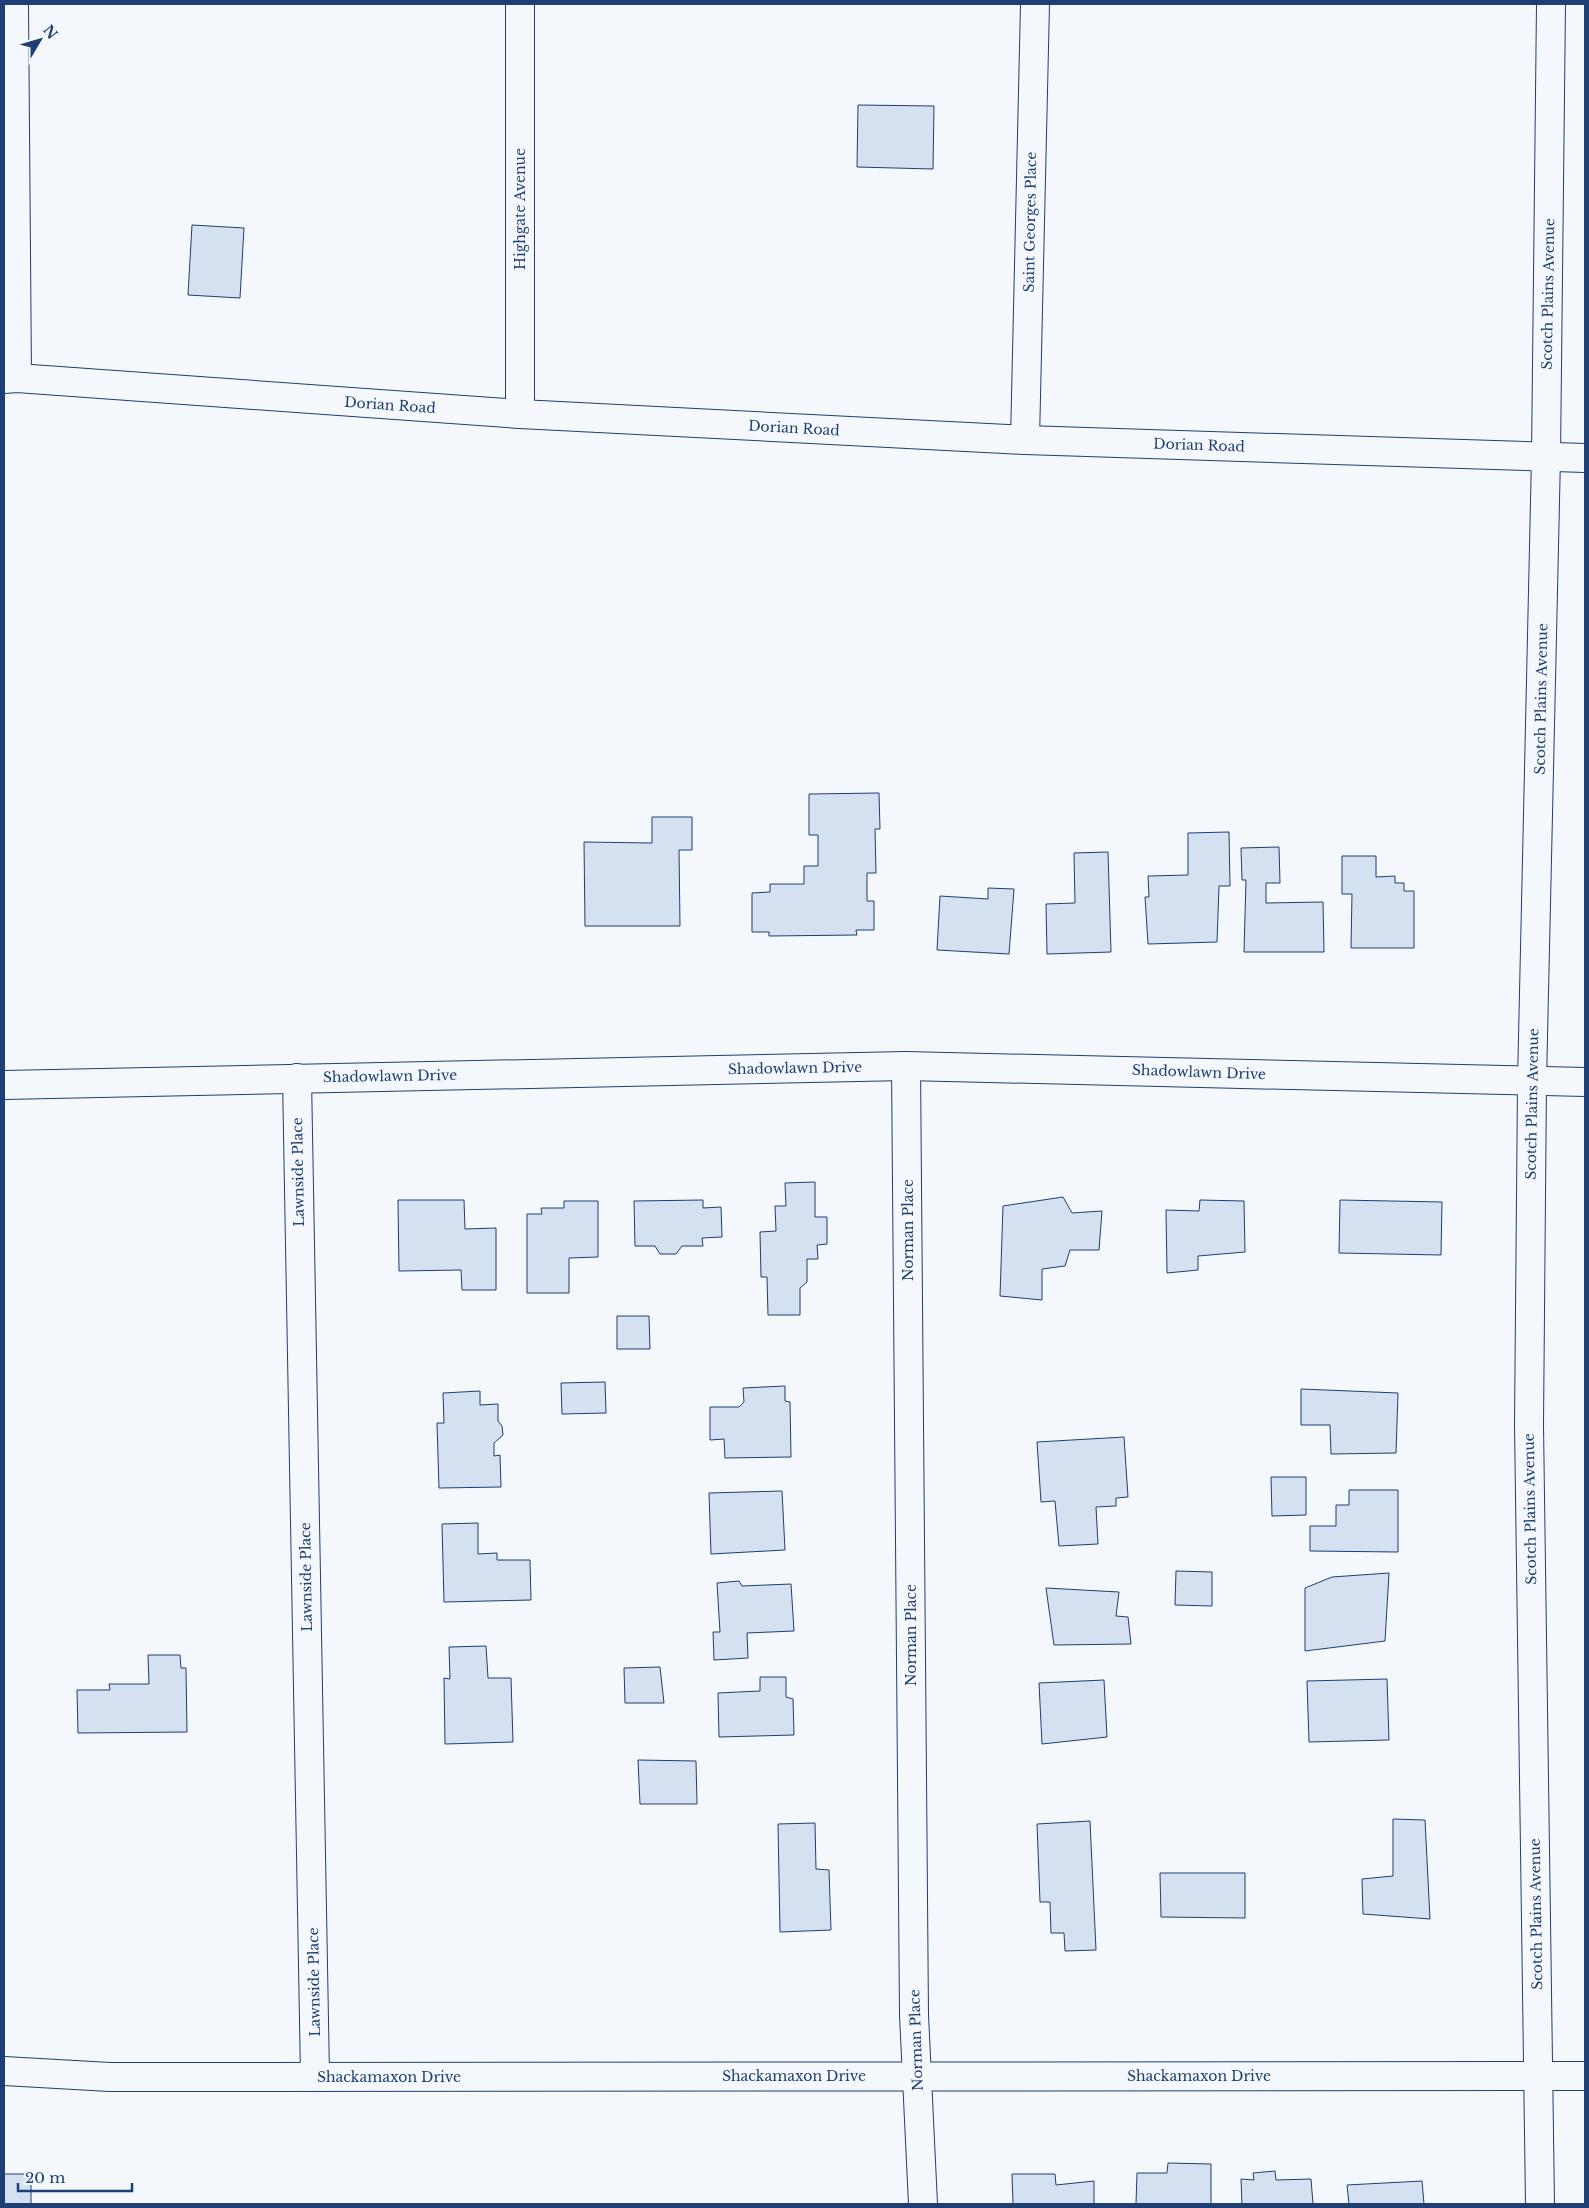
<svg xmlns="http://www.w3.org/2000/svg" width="1589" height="2208" viewBox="0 0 1589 2208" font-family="'Libre Baskerville',serif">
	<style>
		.building { fill: #d5e0f0; stroke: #1d3f73 }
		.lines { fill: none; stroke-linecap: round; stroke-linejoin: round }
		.minor-casing { stroke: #1d3f73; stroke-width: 30 }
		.minor { stroke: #f4f7fb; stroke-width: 28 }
		.labels { text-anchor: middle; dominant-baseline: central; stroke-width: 4; stroke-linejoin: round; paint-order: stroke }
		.street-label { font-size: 14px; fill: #1d3f73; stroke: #f4f7fb }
	</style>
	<rect width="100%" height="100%" fill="#f4f7fb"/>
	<g class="building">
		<polygon points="858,105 934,106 933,169 857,167"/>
		<polygon points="192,225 244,228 240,298 188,295"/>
		<polygon points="879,793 880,829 875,829 876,873 867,873 867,901 874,901 874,930 856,930 857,935 769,936 769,932 752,932 752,893 770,892 770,884 804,884 804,866 818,866 818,835 809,835 809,794"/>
		<polygon points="652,817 692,817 692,850 679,850 680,926 585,926 584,842 652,843"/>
		<polygon points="1229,832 1230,886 1219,886 1217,942 1148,944 1145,897 1149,897 1148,876 1188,875 1188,833"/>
		<polygon points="1279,847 1280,883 1266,883 1266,903 1323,902 1324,952 1244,952 1246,880 1242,880 1241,848"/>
		<polygon points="1108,852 1111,952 1047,954 1046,904 1075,903 1074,853"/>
		<polygon points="1342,856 1376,856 1376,877 1395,876 1395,883 1404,883 1404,891 1414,891 1414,948 1351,948 1352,894 1342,894"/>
		<polygon points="988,888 1014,889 1009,954 937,950 940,896 988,899"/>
		<polygon points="815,1182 815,1217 827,1217 827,1244 817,1245 818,1259 807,1259 807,1282 800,1288 800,1315 768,1315 767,1277 761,1277 760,1232 776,1231 775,1206 786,1206 785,1183"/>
		<polygon points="1063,1197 1072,1213 1102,1211 1099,1250 1070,1250 1065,1266 1042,1269 1042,1300 1000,1296 1003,1206"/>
		<polygon points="398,1200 464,1200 465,1229 496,1228 496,1290 462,1290 461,1270 399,1271"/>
		<polygon points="703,1200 703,1208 721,1207 722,1237 702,1238 703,1246 682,1246 676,1254 660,1254 655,1246 635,1246 634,1201"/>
		<polygon points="1200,1200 1244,1201 1245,1252 1198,1256 1198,1270 1167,1273 1166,1210 1199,1211"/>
		<polygon points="1340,1200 1442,1202 1441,1255 1339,1253"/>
		<polygon points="564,1201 598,1201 598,1257 569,1258 569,1293 527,1293 527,1214 542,1214 541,1208 564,1208"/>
		<polygon points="617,1316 649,1316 650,1349 617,1349"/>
		<polygon points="605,1382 606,1413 562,1414 561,1383"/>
		<polygon points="785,1386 785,1401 790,1402 791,1457 725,1458 724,1439 710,1440 710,1407 739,1407 744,1402 743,1388"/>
		<polygon points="1301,1389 1398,1393 1396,1453 1331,1454 1330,1425 1301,1425"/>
		<polygon points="480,1391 480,1405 498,1404 498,1421 502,1426 503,1435 494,1443 494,1456 500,1455 501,1487 439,1488 437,1423 444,1423 443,1393"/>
		<polygon points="1124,1437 1128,1497 1116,1498 1116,1506 1096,1507 1098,1544 1059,1546 1055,1501 1041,1502 1037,1442"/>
		<polygon points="1271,1477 1306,1477 1306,1515 1272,1516"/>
		<polygon points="1349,1490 1398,1490 1398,1552 1310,1551 1310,1526 1336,1526 1336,1505 1349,1505"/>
		<polygon points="782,1491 785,1550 711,1554 709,1493"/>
		<polygon points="478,1523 478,1554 497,1553 497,1560 530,1560 531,1600 444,1602 442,1524"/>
		<polygon points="1176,1571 1212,1572 1212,1606 1175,1605"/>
		<polygon points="1389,1573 1385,1641 1305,1651 1305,1588 1332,1577"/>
		<polygon points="739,1581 742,1586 791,1584 794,1631 747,1633 748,1658 714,1660 713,1632 720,1632 717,1583"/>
		<polygon points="1046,1588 1119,1592 1116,1616 1128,1617 1131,1644 1054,1645"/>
		<polygon points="486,1646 488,1678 511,1678 513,1742 445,1744 444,1678 450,1679 449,1647"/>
		<polygon points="148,1655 180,1655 181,1668 186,1668 187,1732 78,1733 77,1690 110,1690 109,1684 149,1684"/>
		<polygon points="660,1667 664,1703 625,1703 624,1668"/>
		<polygon points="760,1677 786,1677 786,1697 793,1699 794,1735 719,1737 718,1693 760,1691"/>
		<polygon points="1387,1679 1389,1740 1309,1742 1307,1681"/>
		<polygon points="1104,1680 1107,1737 1042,1744 1039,1683"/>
		<polygon points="638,1760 696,1761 697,1804 640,1804"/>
		<polygon points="1393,1819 1425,1820 1430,1919 1363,1914 1362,1879 1393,1876"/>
		<polygon points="1090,1821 1096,1950 1065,1951 1064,1933 1051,1933 1050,1902 1040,1902 1037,1824"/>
		<polygon points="815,1823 816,1869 829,1870 831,1930 780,1932 778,1824"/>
		<polygon points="1160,1873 1245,1873 1245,1918 1161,1917"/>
		<polygon points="1168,2163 1211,2164 1211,2204 1136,2204 1137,2173 1167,2173"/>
		<polygon points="1275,2171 1276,2180 1311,2179 1313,2204 1242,2204 1241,2179 1254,2180 1253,2173"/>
		<rect x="4" y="2174" width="27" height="30"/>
		<polygon points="1012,2174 1055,2174 1056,2185 1094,2181 1094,2204 1013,2204"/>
		<polygon points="1422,2181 1424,2204 1349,2204 1347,2185"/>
	</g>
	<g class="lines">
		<defs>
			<g id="minor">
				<polyline points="14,4 17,378"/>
				<polyline points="520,4 520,414"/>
				<polyline points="4,379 17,378 520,414 1025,440 1585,458"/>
				<polyline points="1025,440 1035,4"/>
				<polyline points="906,1066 914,2015 923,2204"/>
				<polyline points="297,1078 315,2076"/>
				<polyline points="4,1085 906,1066 1585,1082"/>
				<polyline points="4,2071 110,2077 1585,2076"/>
				<polyline points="1540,2204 1529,1425 1532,1082 1546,457 1551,4"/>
			</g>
		</defs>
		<use href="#minor" class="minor-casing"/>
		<use href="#minor" class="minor"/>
	</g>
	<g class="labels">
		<g class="street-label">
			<text transform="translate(520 209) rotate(-90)">Highgate Avenue</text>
			<text transform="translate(1030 222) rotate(-89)">Saint Georges Place</text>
			<text transform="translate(1548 294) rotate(-89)">Scotch Plains Avenue</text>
			<text transform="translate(390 405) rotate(4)">Dorian Road</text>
			<text transform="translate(794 428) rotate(3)">Dorian Road</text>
			<text transform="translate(1199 445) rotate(2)">Dorian Road</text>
			<text transform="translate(1541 699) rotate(-89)">Scotch Plains Avenue</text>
			<text transform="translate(795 1068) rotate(-1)">Shadowlawn Drive</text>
			<text transform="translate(1199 1072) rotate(2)">Shadowlawn Drive</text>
			<text transform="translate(390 1076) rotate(-1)">Shadowlawn Drive</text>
			<text transform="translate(1532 1104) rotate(-89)">Scotch Plains Avenue</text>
			<text transform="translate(298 1172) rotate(-91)">Lawnside Place</text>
			<text transform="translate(908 1230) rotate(-90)">Norman Place</text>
			<text transform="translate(1530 1509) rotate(-91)">Scotch Plains Avenue</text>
			<text transform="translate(306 1577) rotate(-91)">Lawnside Place</text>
			<text transform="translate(911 1635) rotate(-90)">Norman Place</text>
			<text transform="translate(1536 1914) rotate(-91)">Scotch Plains Avenue</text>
			<text transform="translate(314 1982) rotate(-91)">Lawnside Place</text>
			<text transform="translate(916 2040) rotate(-92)">Norman Place</text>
			<text x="794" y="2076">Shackamaxon Drive</text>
			<text x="1199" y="2076">Shackamaxon Drive</text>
			<text x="389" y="2077">Shackamaxon Drive</text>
		</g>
	</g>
	<rect width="1589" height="2208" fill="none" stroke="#1d3f73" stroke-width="10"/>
	<g transform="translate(40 40) rotate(52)" stroke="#f4f7fb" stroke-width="4" paint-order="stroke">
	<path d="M0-4L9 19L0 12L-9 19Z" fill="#1d3f73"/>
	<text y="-8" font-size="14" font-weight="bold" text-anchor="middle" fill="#1d3f73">N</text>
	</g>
	<path d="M18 2183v8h114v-8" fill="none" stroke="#1d3f73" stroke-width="2.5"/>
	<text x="25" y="2183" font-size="15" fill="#1d3f73" stroke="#f4f7fb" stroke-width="4" paint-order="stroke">20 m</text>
</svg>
